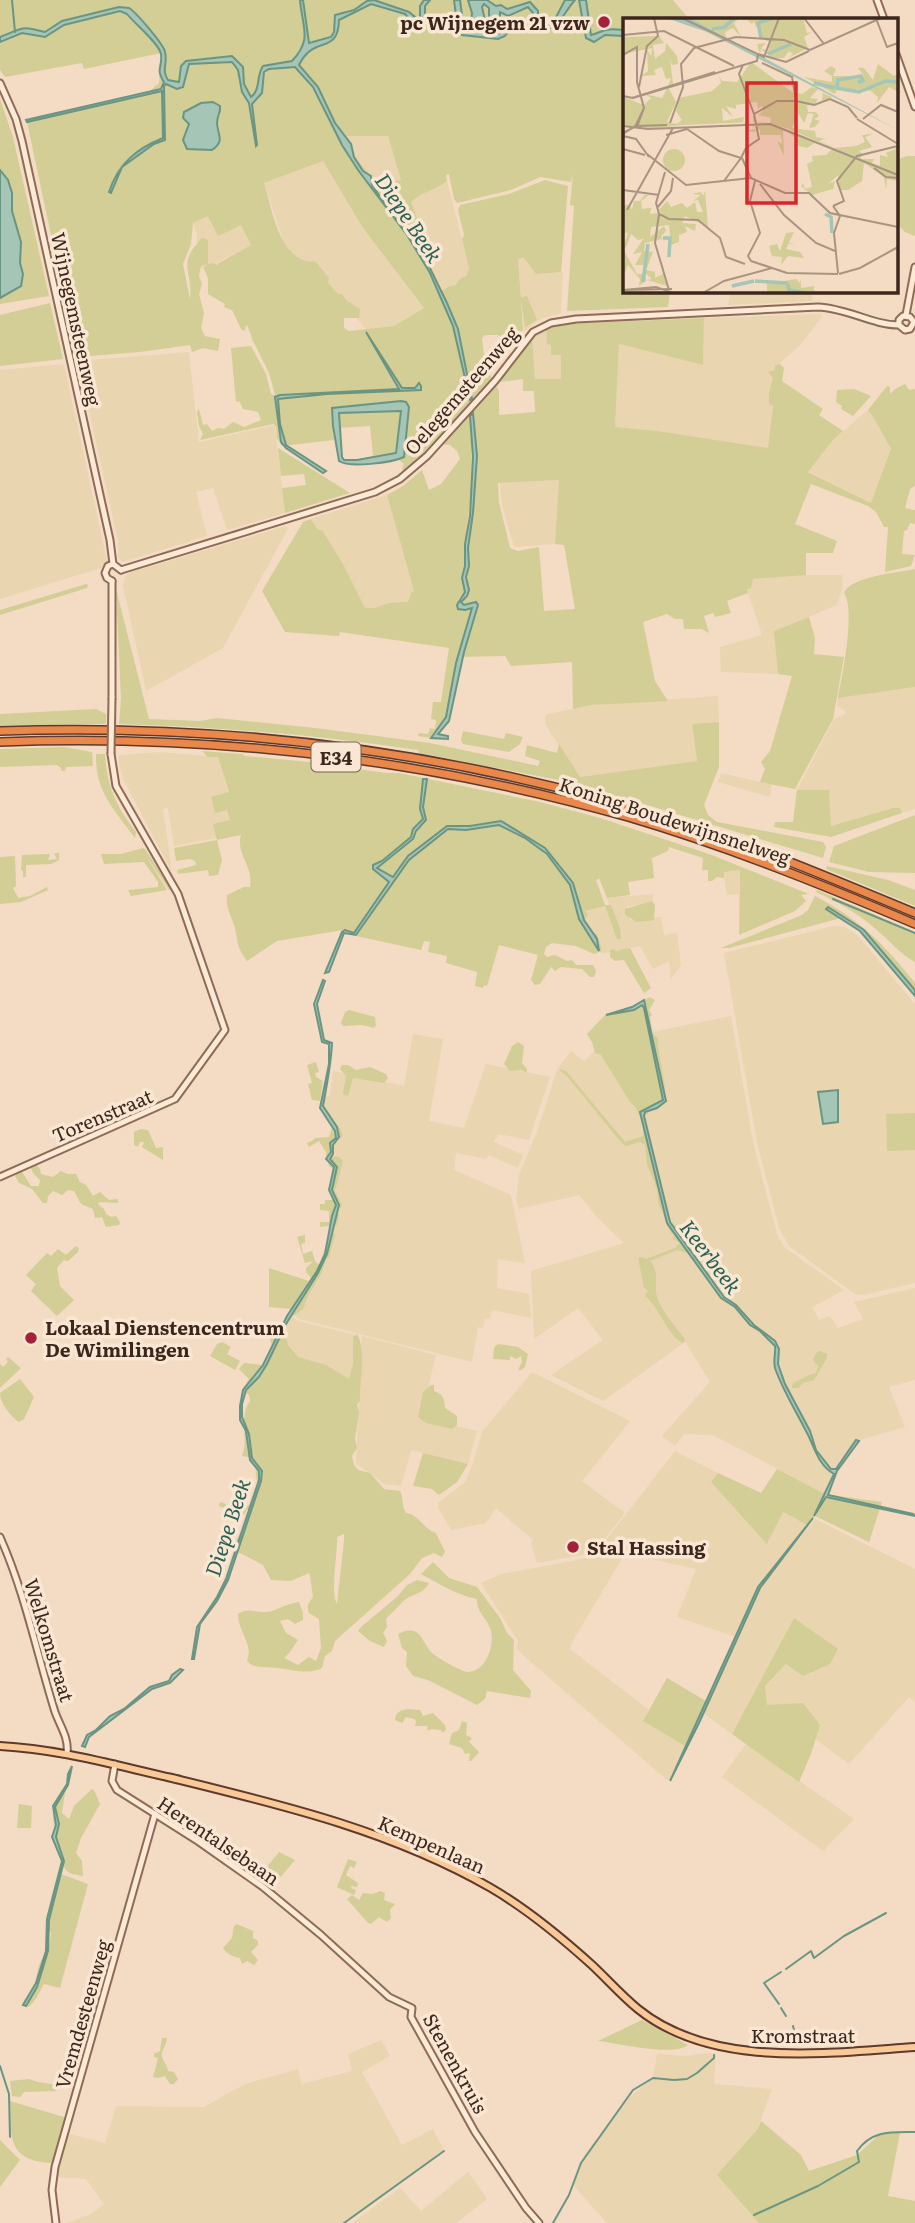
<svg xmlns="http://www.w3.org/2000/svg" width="915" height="2223" viewBox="0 0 915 2223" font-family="Literata,serif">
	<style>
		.farmland { fill: #e9d5af }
		.green { fill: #d2ce95; fill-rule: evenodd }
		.water { fill: #a5c5b6; stroke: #6b9583; stroke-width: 2; fill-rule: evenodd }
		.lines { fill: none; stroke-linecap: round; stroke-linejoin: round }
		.stream { stroke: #6b9583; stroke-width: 2 }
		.minor-casing { stroke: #8f6b57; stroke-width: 9 }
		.major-casing { stroke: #5d3a2c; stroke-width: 10 }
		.highway-casing { stroke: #5d3a2c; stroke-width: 10 }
		.minor { stroke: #fcead7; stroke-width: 5 }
		.major { stroke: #f9c997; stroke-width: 6 }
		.highway { stroke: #ea884b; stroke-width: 7 }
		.minor-bridge-casing { stroke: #8f6b57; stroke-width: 9; stroke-linecap: butt }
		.minor-bridge { stroke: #fcead7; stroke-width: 5 }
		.poi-dot { fill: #a5213a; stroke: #f9e7d3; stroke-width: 2.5 }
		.labels { text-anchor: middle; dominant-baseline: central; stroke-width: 7; stroke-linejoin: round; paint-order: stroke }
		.shield { fill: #f9e7d3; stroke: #756154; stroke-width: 2 }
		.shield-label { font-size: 18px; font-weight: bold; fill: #3d271d }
		.poi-label { font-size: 19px; font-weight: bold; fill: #3d271d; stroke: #f9e7d3; text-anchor: start }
		.street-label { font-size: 19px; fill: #3d271d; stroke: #f9e7d3 }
		.water-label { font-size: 21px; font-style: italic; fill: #2b5f52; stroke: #f9e7d3 }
		.inset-river { fill: none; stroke: #a5c5b6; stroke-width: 3.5 }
		.inset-road { fill: none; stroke: #aa9481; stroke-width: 2 }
		.view { fill: #d62828; fill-opacity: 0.15; stroke: #d62828; stroke-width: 3.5 }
		.inset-edge { fill: none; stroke: #3d271d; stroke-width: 3.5 }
	</style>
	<rect width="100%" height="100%" fill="#f3dcc3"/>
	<g class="farmland">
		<polygon points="345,136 388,136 402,183 374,188 353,157"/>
		<polygon points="323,161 363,228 424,308 394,326 366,329 313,267 291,251 283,240 264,183"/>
		<polygon points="447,181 473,282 443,296 431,268 411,239 400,191"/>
		<polygon points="208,215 242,225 251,245 203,270 197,258 197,234 193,223"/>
		<polygon points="524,258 536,274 563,272 561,313 541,319 524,331 518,259"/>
		<polygon points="731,290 812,291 812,301 728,305"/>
		<polygon points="821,314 822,317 801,344 770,372 775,378 769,449 656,431 615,427 619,344 703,365 704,318"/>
		<polygon points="546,329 547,344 551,344 561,355 561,380 535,380 532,337"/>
		<polygon points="189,352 199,442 275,425 285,513 227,530 213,488 196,492 207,536 122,562 118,557 118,541 78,361"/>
		<polygon points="64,364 107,561 101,568 0,599 0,370"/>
		<polygon points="868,410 892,444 871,503 808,471 832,441"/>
		<polygon points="559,480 555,544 514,547 502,506 500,483"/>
		<polygon points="387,495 417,602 367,611 311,519"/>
		<polygon points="286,526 288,529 223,648 146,691 123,586 125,577 129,573"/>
		<polygon points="790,575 842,575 843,585 837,605 775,631 778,674 721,672 720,647 762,635 744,580"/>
		<polygon points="915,687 915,809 902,813 900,808 893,808 831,826 829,790 797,790 834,719 845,714 845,711 837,706 838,698"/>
		<polygon points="718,696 719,722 692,724 697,761 580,777 545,724 545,717 548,714 591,705"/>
		<polygon points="160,752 218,757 229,793 211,798 227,810 230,820 214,824 217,838 174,846 168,808 163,809 172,872 123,779 119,763 119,755"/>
		<polygon points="721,773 772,785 770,797 718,782"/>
		<polygon points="740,869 739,894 727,895 723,872"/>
		<polygon points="653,894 653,904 627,906 630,920 661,917 664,935 677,933 681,965 671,979 669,961 653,969 640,946 601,954 599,943 581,912 605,905 618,936 620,935 607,898"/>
		<polygon points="834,926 845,927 858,936 915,1004 915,1113 886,1115 887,1150 915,1150 915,1283 864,1295 855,1294 789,1246 779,1228 757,1142 724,953"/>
		<polygon points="731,1016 753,1142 777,1234 784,1247 844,1290 812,1307 819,1320 830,1316 838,1328 863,1319 854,1302 915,1288 915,1380 889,1387 905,1427 856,1441 836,1469 825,1494 713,1435 686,1434 683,1435 675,1446 662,1436 710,1382 685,1342 603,1401 551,1375 603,1340 578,1308 534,1339 531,1271 624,1243 597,1217 579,1195 519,1209 516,1200 519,1175 538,1129 557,1070 571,1051 584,1061 597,1049 640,1112 667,1223 721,1298 733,1306 750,1325 760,1331 775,1346 777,1346 737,1305 724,1297 670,1222 644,1116 645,1112 657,1108 666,1101 652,1032"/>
		<polygon points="413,1034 443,1039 429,1121 464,1128 486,1064 550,1077 529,1140 498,1134 494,1142 523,1155 518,1168 489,1155 486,1159 456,1153 454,1170 511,1195 525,1263 498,1259 497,1288 529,1294 531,1318 492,1310 490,1319 485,1318 483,1328 478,1327 472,1362 299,1319 292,1314 318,1273 333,1231 339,1205 333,1192 337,1167 330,1158 333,1154 333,1145 338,1140 333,1120 323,1106 326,1097 330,1095 333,1071 404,1086"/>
		<polygon points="291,1316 298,1321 356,1335 352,1381 296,1358 284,1344 284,1329"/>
		<polygon points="362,1336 436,1355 421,1417 477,1431 468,1464 411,1450 401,1486 384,1484 356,1463"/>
		<polygon points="532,1372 630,1421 582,1481 625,1513 593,1553 537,1563 531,1543 533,1540 496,1508 486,1523 451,1530 438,1508 438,1503 465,1482 472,1466 482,1432"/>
		<polygon points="675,1451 718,1473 711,1482 768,1543 782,1512 807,1525 758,1587 736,1637 677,1617 696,1569 625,1553 571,1644 570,1649 649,1710 643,1721 685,1746 669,1780 667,1780 516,1649 518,1641 481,1583 501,1574 593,1557"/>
		<polygon points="815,1519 915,1569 915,1702 909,1697 849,1764 815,1739 820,1725 767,1705 765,1686 786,1664 838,1650 794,1618 732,1734 703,1713 760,1588"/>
		<polygon points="746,1744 854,1819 823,1851 722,1777"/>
		<polygon points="381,2040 390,2056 362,2072 402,2145 433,2129 444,2151 344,2223 67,2223 91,2214 104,2204 86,2179 56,2177 69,2134 105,2143 116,2106 204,2107 245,2084 298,2069 301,2084 352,2071 348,2054"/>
		<polygon points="709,2053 716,2054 714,2084 772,2089 757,2130 718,2175 759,2223 607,2223 573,2185 579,2165 586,2152 631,2096 653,2078 657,2054 685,2056"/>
		<polygon points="468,2172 487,2199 456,2223 352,2223 400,2188 421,2211"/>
	</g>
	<g class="green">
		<path d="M0,0h673l16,19h-65v271l46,1 -2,16 -101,4 7,-105 -4,-1 3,-31 -2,8 -31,-5 -29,13 -54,13 -3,-4 -5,-25 -3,1 1,6c-12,9 -26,11 -36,21l6,16 -3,22h-4l17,27 13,25 10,-6 6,-1 4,-6 7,-3 1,-7 2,3 -8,-33 2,-4 -6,-25 2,-5 49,-11 36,-14 23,6 -7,86 -25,2 -12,-16 -6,1 3,39 6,-2 10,24 -12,7 -4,-27 2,30 -12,13 -13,-8h-13l-3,3 3,28 14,25v24l36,-3 -1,-21h-11v-12l-23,3 22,-34 10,-11 3,42h26v-24h-10v-10l-4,-1 -1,-15 15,-5 143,-6 -1,47 -84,-21 -4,83 42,4 111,17 5,-42 -4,-2v-11l4,-15 -5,-6 6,-2 2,-5 4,-1 4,4 -2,13 41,28 -4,6 24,16 -11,10 -24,31 63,31 20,-55c-9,-14 -13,-25 -23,-38l19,-24 3,1v7l5,-5 10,-5 4,6 6,-1v97l-5,3 -5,19 10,2v14l-5,-1 -3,7 -3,1 -2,23 13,1 -4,11 -26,6 3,-45h-4l-8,-15 -8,-6 -57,-22 -16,40 42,17 -4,12h-27v22l-53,4 -2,9 -4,1 1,4 -21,8 4,12 -16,4 -2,-4 -9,3 5,17 -7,-4h-18l-1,-10h-8l-8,-5 -24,8 12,59 13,20 -77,4 -18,4 -1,-47 -61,4 -6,-10 -47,1 -12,60 -15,21 -13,-2 1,-3 9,1 2,-6 5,1 1,-9 -5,-1 2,-17h8l8,-54 -109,-16 -1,4 -54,-4 -23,-41 41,-69 8,-3 7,11h4l21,34 22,44h10l14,-5 19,-1 3,-9 3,-2 -27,-96 16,-9 19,-16 7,20 12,-6 19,-25 -3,-8 -7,-6 -11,-1 -26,29h-8l-3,-5 2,-4 -6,-5 7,-49 -14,2h11l-7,41 -22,3 -3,-30 -31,2v-15l-2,-2 -4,15 1,14 -52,6 -5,-8 -1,-12 -3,-2 -73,16 3,-6 -4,-8 -2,-14 2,-3 4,16 4,-1 5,7 6,-3 6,1 9,-7 11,5 17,-7 -3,-8 -15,-3 -4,-8 -3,1 -5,-54 20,-2 15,28 5,20 4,1 -6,-22 -16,-32h-2l2,-1 -6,-15 -3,6 -3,-2 -9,-19 -8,-3 1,-3 -17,-10v-15l-4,-11 3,-4 -6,2 -2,10 3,8 -3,10 5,19 -3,15 4,8 15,3 -2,12 -15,-3 -11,4 -2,-7 -50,7 -63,5 -50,-235 119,-28 13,-11 2,-30 -77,16 -2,-6 -77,14 -5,-7zM348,12l-2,5 -7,3 -8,22c-16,5 -29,8 -31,25l16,18 -3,2 -19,-20 -27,3c-6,8 -3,19 -10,30l5,-29 4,-4 27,-5 17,-18 18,-5 6,-7 1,-17zM221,114l-4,6 3,12 -11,18 -11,-2 -7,2 -2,-26 -6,-6zM346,136h42l13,44 -20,3 -8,-2c-3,-10 -13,-15 -17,-24h-3zM323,161l40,67 61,80 -30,18 -45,5 -5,-3v-10h15l1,-9 -14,-9 -4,-6h-4l-10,-11 1,-5 -13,-16c-3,-1 -7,0 -10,-1 -29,-10 -34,-53 -42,-78zM208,216l10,20 23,-11 10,20 -34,19 1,2 -4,-3 -6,1v-24l-6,-2c-26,27 -9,31 -12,61l-7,-35 8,-20 2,-21zM471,424h3l3,32 -2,25 -7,67 1,18 -3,11 3,16 -8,9 -3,-2 7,-8 -3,-14 3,-12v-22l7,-59zM559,480l-4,64 9,1 11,64 -31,2 -5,-64 -21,4 -8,-3 -11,-46 -1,-19z"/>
		<polygon points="0,99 13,137 49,296 0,304 0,298 23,274 20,263 21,242 14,229 0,176"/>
		<polygon points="907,156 915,156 915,236 905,232 896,223 896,160"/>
		<polygon points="50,303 63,359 0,366 0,315"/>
		<polygon points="854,389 871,396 853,416 841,409 842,406 836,402 837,390"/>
		<polygon points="278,448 350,493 285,513 282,488 306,485 304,474 281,476"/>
		<path d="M915,569v118l-77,11c4,-21 18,-88 6,-105 7,-17 53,-20 71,-24z"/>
		<polygon points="86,584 88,585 87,588 0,615 0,610"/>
		<path d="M116,589l33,130 51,2 17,-3 98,10 115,15 108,23 2,-5 -15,-5 2,-11 30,8 2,-9 21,33 117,-16 -5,-37 27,-2v45l-15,38 4,10 9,7 106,20 3,5 -3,11 -249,-75 -155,-30 -1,-3c-98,-15 -199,-23 -299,-26l2,-25z"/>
		<polygon points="809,617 815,638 814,654 844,657 833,719 795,789 760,782 765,769 761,762 770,751 792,676 778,674 774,631"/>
		<polygon points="96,709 106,714 106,724 0,726 0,714"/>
		<polygon points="463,731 504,739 506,733 523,737 520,744 509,752 463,744 461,740"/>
		<polygon points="64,747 92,752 93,766 66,767 65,771 62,771 60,767 57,765 0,767 0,749"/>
		<path d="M202,751l40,3 3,2 64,6 77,11h13l141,29 60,16 109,36 100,40 -8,1 5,6 -11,10 -56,24 1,-65 -16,2v6l-7,-1 -5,4h-4v-11h-6l1,-12 -34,-11 -1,4 -16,7 2,20 -26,4 2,13 -23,3 -8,-20 -3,2 9,25h6l9,23 1,11h-4l-12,-33 -20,5 3,3 -3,6 4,10 8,4 5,17 -8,3 -18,-8 -24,-3 -6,4 -2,7 3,3 8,-2 12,6 5,-1 4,5h17l3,6 -2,6h-4l-8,-8 -21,-2 -6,4 -4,-4 -11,17 -5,1 -4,-5 7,-25 -39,-10 -12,41 -3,-1 -1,3 -8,-2 2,-14 -31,-9 1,-7 -19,-4 2,-10 -6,-1 -3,9 -65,-14 28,-40 -3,-2 -27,39 -11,-3 -66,11 -30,20c-13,-18 -8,-22 -14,-39 -4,-10 -7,-16 -6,-27l17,-8h6c4,-21 -15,-34 -9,-52l-24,5 5,20 -4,15 -9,1 -1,-6 -30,4 -1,-4 19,-5 -1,-4 -5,-2 -14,2 -2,-13 43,-8 -4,-16 17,-4 -3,-10 -12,3 -4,-16 18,-5 -11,-35h-10zM505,823l40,25 32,43 2,11 -3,3c-6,-37 -41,-62 -72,-78z"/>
		<path d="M96,754h9c2,33 11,52 31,78l-1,6c-21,-29 -40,-46 -39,-84z"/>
		<polygon points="797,790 829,790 831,826 893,808 900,808 902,813 831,837 774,827 775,822 793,822"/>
		<polygon points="915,815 915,873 869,872 829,862 834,846"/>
		<polygon points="143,848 145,849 172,890 170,891 145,854 167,890 131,896 128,890 158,887 158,882 144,862 104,864 101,854 121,854"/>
		<polygon points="54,853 59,853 59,860 51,864 26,865 26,877 23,877 23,871 21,870 22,855 50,854 48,860 57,859"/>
		<polygon points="15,856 16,886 13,888 18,898 30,896 47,887 48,890 21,902 0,904 0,857"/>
		<polygon points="827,866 888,880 915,890 915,906 826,869"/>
		<path d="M817,890l98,42v30c-15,-8 -25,-21 -38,-32 -18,-16 -39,-28 -61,-38z"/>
		<path d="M815,896c43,22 70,49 100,87v7l-51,-60 -37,-21 14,9 -112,30h-8l81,-33 6,-5z"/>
		<polygon points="652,901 655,905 654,920 637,922 625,915 625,909"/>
		<polygon points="630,948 651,988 644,993 624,960 615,961 610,957 610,951 613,949 619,952 618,950"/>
		<path d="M650,997l5,3 -6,10 3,5 -2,2 3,17 5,4c-2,15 12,53 5,62 -3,4 -10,6 -14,9l-1,4 -4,4 27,105 11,10 1,7 6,5 -1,9 -11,-3 -27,11c9,12 5,17 6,31 2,16 20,35 29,47l-1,4c-15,-4 -25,-37 -39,-47l3,-5 -4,-4 -6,-29 4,-1 4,2 29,-11 5,-5 -7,-4 1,-4c-9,-5 -8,-21 -15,-29l-2,-17 -10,-25 -2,-19 -5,-3 -14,4 -6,-5 -53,-65 -8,-6 1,-1 6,2 59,71 18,-6v-9l-6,-18 -7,-7 -29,-47 -6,-2 -3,-11 -5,-8 19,-20 27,-8z"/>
		<polygon points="349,1010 375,1017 376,1025 374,1028 362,1025 343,1026 341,1023 345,1012"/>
		<polygon points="518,1042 524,1046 522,1063 527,1069 527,1073 521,1070 510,1071 504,1064 512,1046"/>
		<polygon points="316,1062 319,1072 315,1073 316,1077 323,1081 320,1101 312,1100 308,1084 312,1083 307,1065"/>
		<polygon points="342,1065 348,1065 356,1070 370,1067 386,1074 388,1078 384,1083 353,1078 348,1096 343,1094 346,1076 340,1069"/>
		<polygon points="915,1113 915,1150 887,1151 886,1114"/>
		<polygon points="333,1124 340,1128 343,1136 332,1144 332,1153 329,1156 339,1157 343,1161 335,1191 342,1205 341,1208 338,1207 336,1211 339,1215 337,1225 320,1227 320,1222 329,1222 329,1211 320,1210 320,1204 325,1204 325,1200 335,1200 331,1191 333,1169 329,1166 328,1161 326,1160 326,1152 319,1141 309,1147 307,1143 312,1141 315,1138 329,1137"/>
		<polygon points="141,1129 148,1130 156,1148 163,1147 163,1160 142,1147 144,1142 140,1142 138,1147 134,1145 134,1132"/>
		<polygon points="35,1163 40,1169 41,1174 53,1177 61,1171 67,1174 76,1174 80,1182 86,1185 93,1196 100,1192 109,1200 118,1199 118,1203 100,1202 98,1204 104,1209 106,1214 111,1217 116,1216 120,1222 119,1225 106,1227 102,1217 95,1218 93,1209 81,1204 74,1191 68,1190 62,1195 53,1191 48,1196 47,1203 43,1203 32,1189 19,1183 15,1176 18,1172 22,1172 31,1186 39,1186 40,1180 34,1174 30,1167 31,1164"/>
		<polygon points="329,1233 334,1233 335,1236 329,1257 326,1259 322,1272 309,1294 303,1309 293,1316 290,1309 269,1307 269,1268 309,1281 311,1278 306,1272 306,1268 313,1261 305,1263 297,1237 305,1235 305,1243 301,1244 303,1254 312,1251 315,1261 320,1266"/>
		<polygon points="76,1246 79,1248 78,1252 68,1261 64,1260 57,1268 60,1286 74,1300 57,1316 31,1291 36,1284 26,1275 47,1253 51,1256 58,1249 66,1255"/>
		<path d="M277,1334l9,3 2,8 10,12 28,8 23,14 4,-15v-27l4,-3c10,17 2,47 3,67l-3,3 2,9 -4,26 2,9 -5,8 2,9 4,5 12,3 14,16 16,2c4,7 1,15 6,22 14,2 17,16 30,20l9,19 -3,5 -8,-4 -12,5 -12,16 -75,67 -3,10 -7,5 -3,12c-14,7 -29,2 -44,0 -10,-2 -18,1 -28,-4l-3,-4c7,-15 -9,-28 -9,-46 12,-8 21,1 34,-3 9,-3 17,-8 27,-9l4,11v7l-8,4 -7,-5 -8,2 6,12 12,7 -8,12 -6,6 14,7 11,-8 7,4 5,-13 -2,-29 -10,-6c-3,-8 0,-10 4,-16l-3,-21 -1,-3 -18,8 -20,-1 -8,-15 -23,-12 -7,-2c2,-15 13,-23 18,-37l-4,-5 -3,6 -25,-9 1,-4 6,2v3l8,3 2,-8 12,4 10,-12 -3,-30 -7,-7 -6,-1c7,-17 -4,-39 8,-55l-1,-6 -7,-5 7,-11 -10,-10 5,-6 18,2 10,-19 -2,-7zM344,1534v6l-7,64c-7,-11 1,-53 0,-67z"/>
		<polygon points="222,1342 231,1347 227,1354 240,1361 235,1370 210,1356 217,1344"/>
		<polygon points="498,1344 518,1347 528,1354 525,1367 521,1370 518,1370 522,1362 521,1356 516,1359 510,1356 510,1360 493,1359 494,1347"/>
		<path d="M820,1351l7,3v4l-13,22 -11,3 -5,5h-6l1,-5c8,-3 14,-8 23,-10l2,-7 -5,-6 3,-7z"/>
		<polygon points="8,1357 21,1368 0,1388 0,1364 3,1367 8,1362 6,1359"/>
		<path d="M20,1379l14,18 -10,22 -5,3c-8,-5 -19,-19 -19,-29z"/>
		<path d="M431,1385h3v6c10,4 10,7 11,17l12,8v9l-5,4 -26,-6 -8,-6 5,-25z"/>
		<polygon points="423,1453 468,1464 457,1482 439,1495 432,1489 413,1486"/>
		<polygon points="777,1469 825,1494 882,1502 869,1542 815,1516 807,1525 783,1512 767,1544 711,1482 718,1473 761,1493"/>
		<path d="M433,1562l16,16 28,9 23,31 7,15 7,7 -1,30 18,21 -1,7 -43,-7 -2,8 -8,6 -49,-25 -15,-4 -7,-10 1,-14 -5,-4 -4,-14c22,-11 23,6 33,18 5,5 32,21 38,20 18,-1 27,-30 21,-44 -4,-11 -14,-17 -13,-29 -20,-4 -38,-15 -56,-25z"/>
		<path d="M417,1580l12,3c-5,10 -14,10 -23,16 -5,4 -15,15 -20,20l1,8 -4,6 4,8 -3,6 -14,-6 -12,-10 4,-5 35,-29 10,-12z"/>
		<polygon points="794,1618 838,1649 830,1664 803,1676 786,1664 765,1686 767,1705 803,1703 820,1725 811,1754 799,1782 732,1734"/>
		<polygon points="667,1678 706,1701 685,1746 643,1721"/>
		<polygon points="408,1709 420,1710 423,1716 433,1713 445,1725 446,1730 442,1733 441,1730 431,1729 428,1731 427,1726 415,1726 416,1721 414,1719 406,1717 402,1723 395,1720 396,1715 400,1711"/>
		<polygon points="462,1721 467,1723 466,1735 472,1738 469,1742 479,1752 471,1761 469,1761 470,1753 465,1754 462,1748 449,1744 452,1733 459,1730"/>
		<path d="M92,1789l2,1 6,14 -19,34 -5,15 6,8 1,15c-21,-3 -18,-7 -23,-24 -2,-6 -7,-10 -9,-16 7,-10 -1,-19 3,-29 3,-6 6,-9 7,-16h3l1,2 -3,20 7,6 5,-13z"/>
		<polygon points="19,1804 32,1806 31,1828 17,1828"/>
		<polygon points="279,1852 295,1860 272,1887 259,1877"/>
		<polygon points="348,1859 357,1862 354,1868 350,1866 346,1875 358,1883 357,1887 352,1886 351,1888 356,1890 354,1895 337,1887"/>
		<path d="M61,1874l27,10 -28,104 -16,-4c-5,9 -8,16 -15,23l-3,-2 -2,-5c11,-7 11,-19 14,-31 5,-16 12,-18 13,-37l-3,-2 5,-29z"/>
		<polygon points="381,1891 385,1893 384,1900 395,1904 390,1910 391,1918 387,1922 379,1917 371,1924 368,1923 347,1899 352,1895 359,1900 363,1893 372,1894"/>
		<path d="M237,1924l16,7v7l5,3v4l-7,7 7,8 -4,5 -7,-4 -5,3 -2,-6c-6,-1 -14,-4 -17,-10l9,-10 2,-12z"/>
		<path d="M642,2020l46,25c-15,12 -70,-2 -90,-4z"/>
		<path d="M162,2038h5c0,7 -7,13 -5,19 2,6 5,7 6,14l6,1 4,7 -4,5h-4l-5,-8 -7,2 -5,-1 5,-19 -4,-1v-3l6,-3z"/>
		<path d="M29,2079c9,4 18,4 28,6l2,3 -3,3 -32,1 -4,5 -8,-1 -2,-15z"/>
		<path d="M10,2101l57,17 -15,45c-45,-2 -41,-26 -42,-62z"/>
		<polygon points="761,2121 801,2155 809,2171 857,2155 881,2133 900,2133 888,2196 915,2201 915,2223 759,2223 717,2175 757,2130"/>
		<polygon points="0,2140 20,2160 0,2187"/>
	</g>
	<g class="water">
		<path d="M300,0h3l6,43 22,-6 3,-5 1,-17 19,-5 13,-9 7,-1 35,12 11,9v-15l4,-6h6l-5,6v15l-3,6 -6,-1 -11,-12 -34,-10 -32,16c-1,36 -25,14 -40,45l19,22 17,36 16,21 3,13 9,14 8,5 1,9 57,81 18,37 11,26 14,70 -2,1 -17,-74 -23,-53 -23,-38 -49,-65 -16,-25 -29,-58 -18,-20 -26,2 -5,3 -2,21 -10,11 5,41 -1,1 -7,-43 -7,-11 -4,-22 -6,-8 -43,2 -6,23 -6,2 -11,-5 -2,2 1,54 -11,4 -32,23 -11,26 -2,-1c9,-28 27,-43 54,-54l-1,-47 -135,31 -1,-2 135,-31 3,-7c-9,-14 -1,-15 -3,-28 -2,-11 -26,-30 -34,-40l-7,-3 -56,14 -19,12 -23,-4 -22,9v-5c24,-9 20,-12 45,-5l17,-11 57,-14 10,1c7,4 35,37 36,44 3,11 -4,18 3,28l11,2 2,-16 5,-5 46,-5 11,11 1,17 7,13c10,-8 5,-21 12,-31l29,-5c21,-22 10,-34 8,-61z"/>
		<path d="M454,0h6l4,30 34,4 5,-4 -8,-5 -1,-7 -5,4v-14l-5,-4 -2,3 3,13 -3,4 -11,-2 1,-9 -4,-13h19l9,6 5,-1 6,4 23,-7 8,9v12l3,3 13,-5 11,-21h10c-13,14 -17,35 -40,29l-2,-16 -5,-6 -20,9 -8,-4v9l8,5 1,5 -4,5 -7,3 -36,-4 -4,-4z"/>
		<path d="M579,0h7l5,35c16,-5 14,-7 33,-5v6l-19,-1 -11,7 -8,-4z"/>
		<path d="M213,102l7,4c1,8 -3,9 -3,17 1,13 8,18 -5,27l-25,-1 -4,-9 6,-16 -6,-6 1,-6 17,-9z"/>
		<polygon points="0,170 8,180 12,193 12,211 21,242 20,263 23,274 21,286 0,298"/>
		<polygon points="366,332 402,388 415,388 419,383 421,386 421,390 327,394 278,399 280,424 286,445 326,471 323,473 286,448 281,442 275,397 280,395 399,389"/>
		<path d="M401,401l5,1 3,5 -5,50c-12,6 -55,11 -65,4l-6,-35 -1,-18zM401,411l-5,42 -39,7h-13l-2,-3 -3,-44z"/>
		<polygon points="473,413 477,456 473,513 468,548 469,566 466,577 469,590 467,596 461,602 464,605 476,602 478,605 464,652 449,721 438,734 448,736 448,739 431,738 446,717 456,663 472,608 465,610 458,609 457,605 465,592 462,578 465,566 465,544 470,516 473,457 470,416"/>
		<polygon points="423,779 427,779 423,807 426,820 416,831 413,839 377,868 393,877 408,856 447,826 470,826 501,821 545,848 573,883 584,920 597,939 599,951 579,919 570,885 547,854 525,838 499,825 466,830 448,829 409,860 356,935 344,933 329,972 325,973 342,932 345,930 354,933 389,882 373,869 373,865 382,861 411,837 413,829 423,819 420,809"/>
		<polygon points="828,907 864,930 915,990 915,996 860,931 826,909"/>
		<path d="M323,980l2,1 -8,23 7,36 8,3c-1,22 -5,41 -9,63l14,21 2,10 -6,8v9l-3,5 7,8 -5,23 7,15 -12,49 -9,19 -32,51 -19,40 -8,13 -13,13 -4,14v13l7,17 3,24 10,13 -1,10 -33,99 -11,21 -17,23 -6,35h-2l5,-32 20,-30 9,-18 33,-99v-9l-9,-11 -4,-29 -6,-11v-14l3,-16 20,-25 24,-49 30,-45 8,-17 7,-38 4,-11 -7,-15 5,-23 -8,-8 5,-7 -1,-9 6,-5 -1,-7 -15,-23 9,-44v-20l-7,-2 -8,-38z"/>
		<path d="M644,1000l22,101 -9,7 -12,4 -1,4 26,106 54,75 12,8 18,20 21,16 4,8 -1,15 7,20 25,47 6,19 15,19h5l20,-29 3,1 -22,30 -9,24 85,19 2,2 -89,-19 -12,19 20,-42c-16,-9 -19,-26 -27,-41 -11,-22 -24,-42 -32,-65 -2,-8 1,-15 0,-22l-15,-15 -10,-6 -15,-18 -14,-9 -54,-75 -27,-111 23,-12 -19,-92 -2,-3 -8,5 -28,5 26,-8z"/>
		<polygon points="838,1090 838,1122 823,1124 818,1092"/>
		<polygon points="813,1518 760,1588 699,1723 670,1781 758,1587"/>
		<polygon points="180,1669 183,1670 170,1683 152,1689 89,1737 85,1747 82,1746 87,1735 96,1730 110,1716 124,1709 150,1687 169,1681 172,1675"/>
		<polygon points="72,1766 68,1785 55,1807 59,1824 56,1837 64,1861 49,1920 48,1951 37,1987 26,2006 23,2005 36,1983 46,1951 47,1919 62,1861 52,1837 56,1825 53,1806 67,1784 68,1774"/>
	</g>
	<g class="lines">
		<g class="stream">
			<polyline points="12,0 15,32"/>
			<polyline points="833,899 915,933"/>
			<polyline points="786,1969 811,1951 814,1958 844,1936 886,1913"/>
			<polyline points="779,2004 764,1983 781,1972"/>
			<polyline points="781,2008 786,2016"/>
			<polyline points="793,2026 798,2045"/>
			<polyline points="0,2066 9,2094 10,2137"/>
			<polyline points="49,2191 51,2207"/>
			<path d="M754,2215l64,-29 41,-24 -2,-11c15,-21 34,-19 58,-19"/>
			<polyline points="344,2223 444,2151"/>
			<polyline points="553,2223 569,2195 581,2163 633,2090 653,2078 674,2080 687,2079 697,2073 714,2058 714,2055"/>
		</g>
		<defs>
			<g id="minor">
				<polyline points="877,0 884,19"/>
				<polyline points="896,54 915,107"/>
				<polyline points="0,83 16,119 22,141 110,540 113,564 121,570"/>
				<polyline points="906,315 915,267"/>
				<path d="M121,570l254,-78 25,-13 27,-23 68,-75 38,-49 18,-9 25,-4 242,-12c29,1 54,18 81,18l6,5 5,-1 4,-7 -4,-5 -7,-1 -4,4v5"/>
				<polyline points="112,581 107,578 105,573 108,566 113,564"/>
				<polyline points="112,698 112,581"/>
				<polyline points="0,1177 175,1099 225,1030 178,894 116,786 111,754"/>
				<path d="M0,1537c25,56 37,117 55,175 5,14 14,26 12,41"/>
				<polyline points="115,1764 112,1781 117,1790 199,1842 263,1887 321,1935 389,1997 412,2008 411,2017 475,2132 526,2208 539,2223"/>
				<polyline points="56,2223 52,2190 55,2167 155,1814"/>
			</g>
			<path id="major" d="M0,1746c59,3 114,19 172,32 110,27 220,53 319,110 36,21 70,49 101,77 16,15 30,31 46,44 74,60 189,44 277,38"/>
			<g id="highway">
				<path d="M0,731c233,-8 466,22 688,94 77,25 152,57 227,88"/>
				<path d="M0,742c212,-8 424,17 628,75 98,29 193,67 287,107"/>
			</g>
		</defs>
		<use href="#minor" class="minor-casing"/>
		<use href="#major" class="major-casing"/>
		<use href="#highway" class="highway-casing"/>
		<use href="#minor" class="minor"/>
		<use href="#major" class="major"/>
		<use href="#highway" class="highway"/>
		<defs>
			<polyline id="minor-bridge" points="111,754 112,698"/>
		</defs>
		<use href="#minor-bridge" class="minor-bridge-casing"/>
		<use href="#minor-bridge" class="minor-bridge"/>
	</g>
	<g class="poi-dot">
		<circle cx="604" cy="22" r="7"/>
		<circle cx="31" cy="1338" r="7"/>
		<circle cx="573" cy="1547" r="7"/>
	</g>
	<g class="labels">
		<rect class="shield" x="311.5" y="742.5" width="49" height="29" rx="5"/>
		<g class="shield-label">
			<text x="336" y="757">E34</text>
		</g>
		<g class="poi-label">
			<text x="590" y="22" text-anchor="end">pc Wijnegem 21 vzw</text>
			<text x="45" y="1327">Lokaal Dienstencentrum<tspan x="45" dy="22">De Wimilingen</tspan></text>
			<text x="587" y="1547">Stal Hassing</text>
		</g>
		<g class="street-label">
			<text transform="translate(77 319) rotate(78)">Wijnegemsteenweg</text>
			<text transform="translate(461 390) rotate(-49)">Oelegemsteenweg</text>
			<text transform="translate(675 820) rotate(18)">Koning Boudewijnsnelweg</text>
			<text transform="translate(102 1115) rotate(-23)">Torenstraat</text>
			<text transform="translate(50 1640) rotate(73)">Welkomstraat</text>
			<text transform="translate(219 1840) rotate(34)">Herentalsebaan</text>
			<text transform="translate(432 1844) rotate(24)">Kempenlaan</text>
			<text transform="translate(82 2014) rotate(-74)">Vremdesteenweg</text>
			<text x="803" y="2035">Kromstraat</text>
			<text transform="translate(456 2063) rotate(61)">Stenenkruis</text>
		</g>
		<g class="water-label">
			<text transform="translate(410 217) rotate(56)">Diepe Beek</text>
			<text transform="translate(712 1256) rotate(53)">Keerbeek</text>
			<text transform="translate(226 1527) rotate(-72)">Diepe Beek</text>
		</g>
	</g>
	<g transform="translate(623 18)">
		<rect width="275" height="275" fill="#f3dcc3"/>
		<path d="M67,0h49l-5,5 7,14 -8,-9 -8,4 1,5zM122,0h58l4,15 5,-1 -8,5 4,11 -20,10 5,-4 -4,-3 -5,7h-12l-11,-9 -1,5 -3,-10 9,-1 -5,5 7,3 2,-9 -10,-4 -2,-15 -2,5 -2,-7 -2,3zM36,18l5,7 -11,2 2,14 10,-8 1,-8 11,13 1,8 -6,1 -2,-7 3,26 -5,2 3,-8 -5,1 -4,-12 -8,3 2,5 -15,1 7,-5 -1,-21 4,6 1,-8 -29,6v-17zM128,44l41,30 10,2 10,-7 6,2 -8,9 8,1 -4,6 8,-3 1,-9 9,4 -12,7 -6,1h-7l1,7h8l3,4 -5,3 6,2 -5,6 -6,1 5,-14 -6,-1 -4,10 -6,-10 -6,15 23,3 1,6 9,2 -6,2 16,7 21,-2 9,-4 -3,-7 11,-1 -8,3 7,10 -13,4 4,3 -3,5h14l-2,4 8,3v-11l8,2 -2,-4 12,-5v26l-20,-7 20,8 -1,6 -10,-2 -1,11 -2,-13 -20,-14 -2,18 -14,9h-8l-2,-15 -10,9 7,-3 -2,8 -21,6 -11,-9 2,-3 2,6 7,-2 -5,-23 6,-3 -1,-5 14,-1 6,-6 -16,-7 -9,6 -12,-3 3,-6 -15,-10 1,27 -7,-15 5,3 -1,-9h-21v-6l-6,3 -9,-1 9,-2 -2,-4 -68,4 67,-5h2l3,7 2,-7 13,1 18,5 89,37 -89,-38 -20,-5 -16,-2 -70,3 -36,4 -24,-4v-28l21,8 7,-7 -6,-4 17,4 6,-11 8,15 -9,20 10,2 5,-4 -6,-9 3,-13 33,-7 9,-8 -2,-7 3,5 15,1zM134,84l1,7 4,-3 1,5 -5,4 13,3 -1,5 -14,-1 -3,-7v7h-10l1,-5 -21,4 -1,-13 11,9 -7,-11 10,3v-4zM255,46l16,12 4,-2v18l-9,-5 -12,16 1,-6 -7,-6 -33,-3 -3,6 -31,-17 28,5v-6l-8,-5 7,-5 5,3 -3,7h31l-6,-8h6l9,12zM40 142a11 11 0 1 1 22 0a11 11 0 1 1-22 0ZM82,173l3,36 -23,-11 -3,7 14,1 -1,7 -10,-5 2,6 -8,3v7l-8,3 -2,-20 -18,2 -1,10 14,-11 2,5 -5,5 3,7 -2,-4 -17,4 -1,8 9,1 -7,18 9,2v6l8,-4 4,12 -20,-6 -8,6 1,-7 -12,-14 -5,11v-27l14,25h8l1,6 6,-1 -7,-6 -1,-8h-9l7,-13 -9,2 11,-16 -6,2 -7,-6 -4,11 -1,2 -2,1 -1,-1 5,-14 -5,-1v-27h7l2,5 2,-9h6l5,-6h4l-8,6 1,8 9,-1 -1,6 8,-1 7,8 -6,-11 8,-9 4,6 11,-4 5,5 8,-6 2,10h6l-5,-12 -5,1 8,-6 -9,-1 9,-2 2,4zM171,214l-5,10 6,4 -6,-3 -3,6 14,3 4,6 -16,-2 -7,9 1,-8 -10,-1 -3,-10 8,-2 3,7 6,-18zM173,261l4,4 1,-4v9l13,-2v5l-47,2v-9z" fill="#d2ce95" fill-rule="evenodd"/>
		<path d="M43,0h24l208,112 -191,-98z" fill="#a5c5b6"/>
		<path class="inset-river" d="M89,11l13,-2 9,-9M138,20l-3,-15 15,-5M145,36l23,-10M191,65l21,5M214,69l1,-7 23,-4 2,5 -5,1M213,70l23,4 27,-11 12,1M202,196l6,3 1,16M40,220h7l-1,19M132,263l33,2M20,264l5,-38M165,266l1,6 17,3M109,268l22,-5"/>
		<path class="inset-road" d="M59,0l82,39 15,-39M181,0l20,26M254,3l10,26 11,-4M0,17l41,-4 70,35M0,37l14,-8v35l7,26 -6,16 -15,10M0,37l14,-8v35l7,26 -9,19M139,45l30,14 4,23M120,47l-4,9 15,40M16,69l8,-41 11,-10 -4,-18M0,78l10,2 124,-37 1,-7 28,8 23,-11M0,78l9,2 83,-26M173,83l18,4 16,-6 18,8 9,11M131,96l23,-13h19M234,101l41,25M240,101l18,-14 17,7M47,105l13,-36 -2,-23 13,-16 42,-11 48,3 26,10 71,-32M0,108l25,3 122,-5 128,51M64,111l32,22 22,7M0,115l13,-7 31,-1M43,117l21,-6M0,118l13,3 13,18M0,131l22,6M24,136l39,31 65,-7 34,15h24l21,20 68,14M118,140l5,-10 13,-9 -5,-25M119,140l9,20M251,150l12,9 12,1M101,163l17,-23M137,166l24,31 32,28 19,8M0,172l36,5M210,188l11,-5 -7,-20 20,-25 41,-10M210,188l7,10 -6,17 4,40M34,190l14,-17 2,-13M4,192l46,-82M36,196l10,5 29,1 22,18 6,19 19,7M36,196l-4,29 14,47M36,196l-3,-11 9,-31M128,243l36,12 51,1M128,243l-3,-5 12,-23 -10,-32 5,-20M216,256l21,-6 38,-21M0,272l33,-3 17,6M0,272l49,-1M80,275l21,-12 48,-13"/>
		<path class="view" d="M124,65h49v120h-49z"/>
		<rect width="275" height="275" class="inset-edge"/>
	</g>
</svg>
